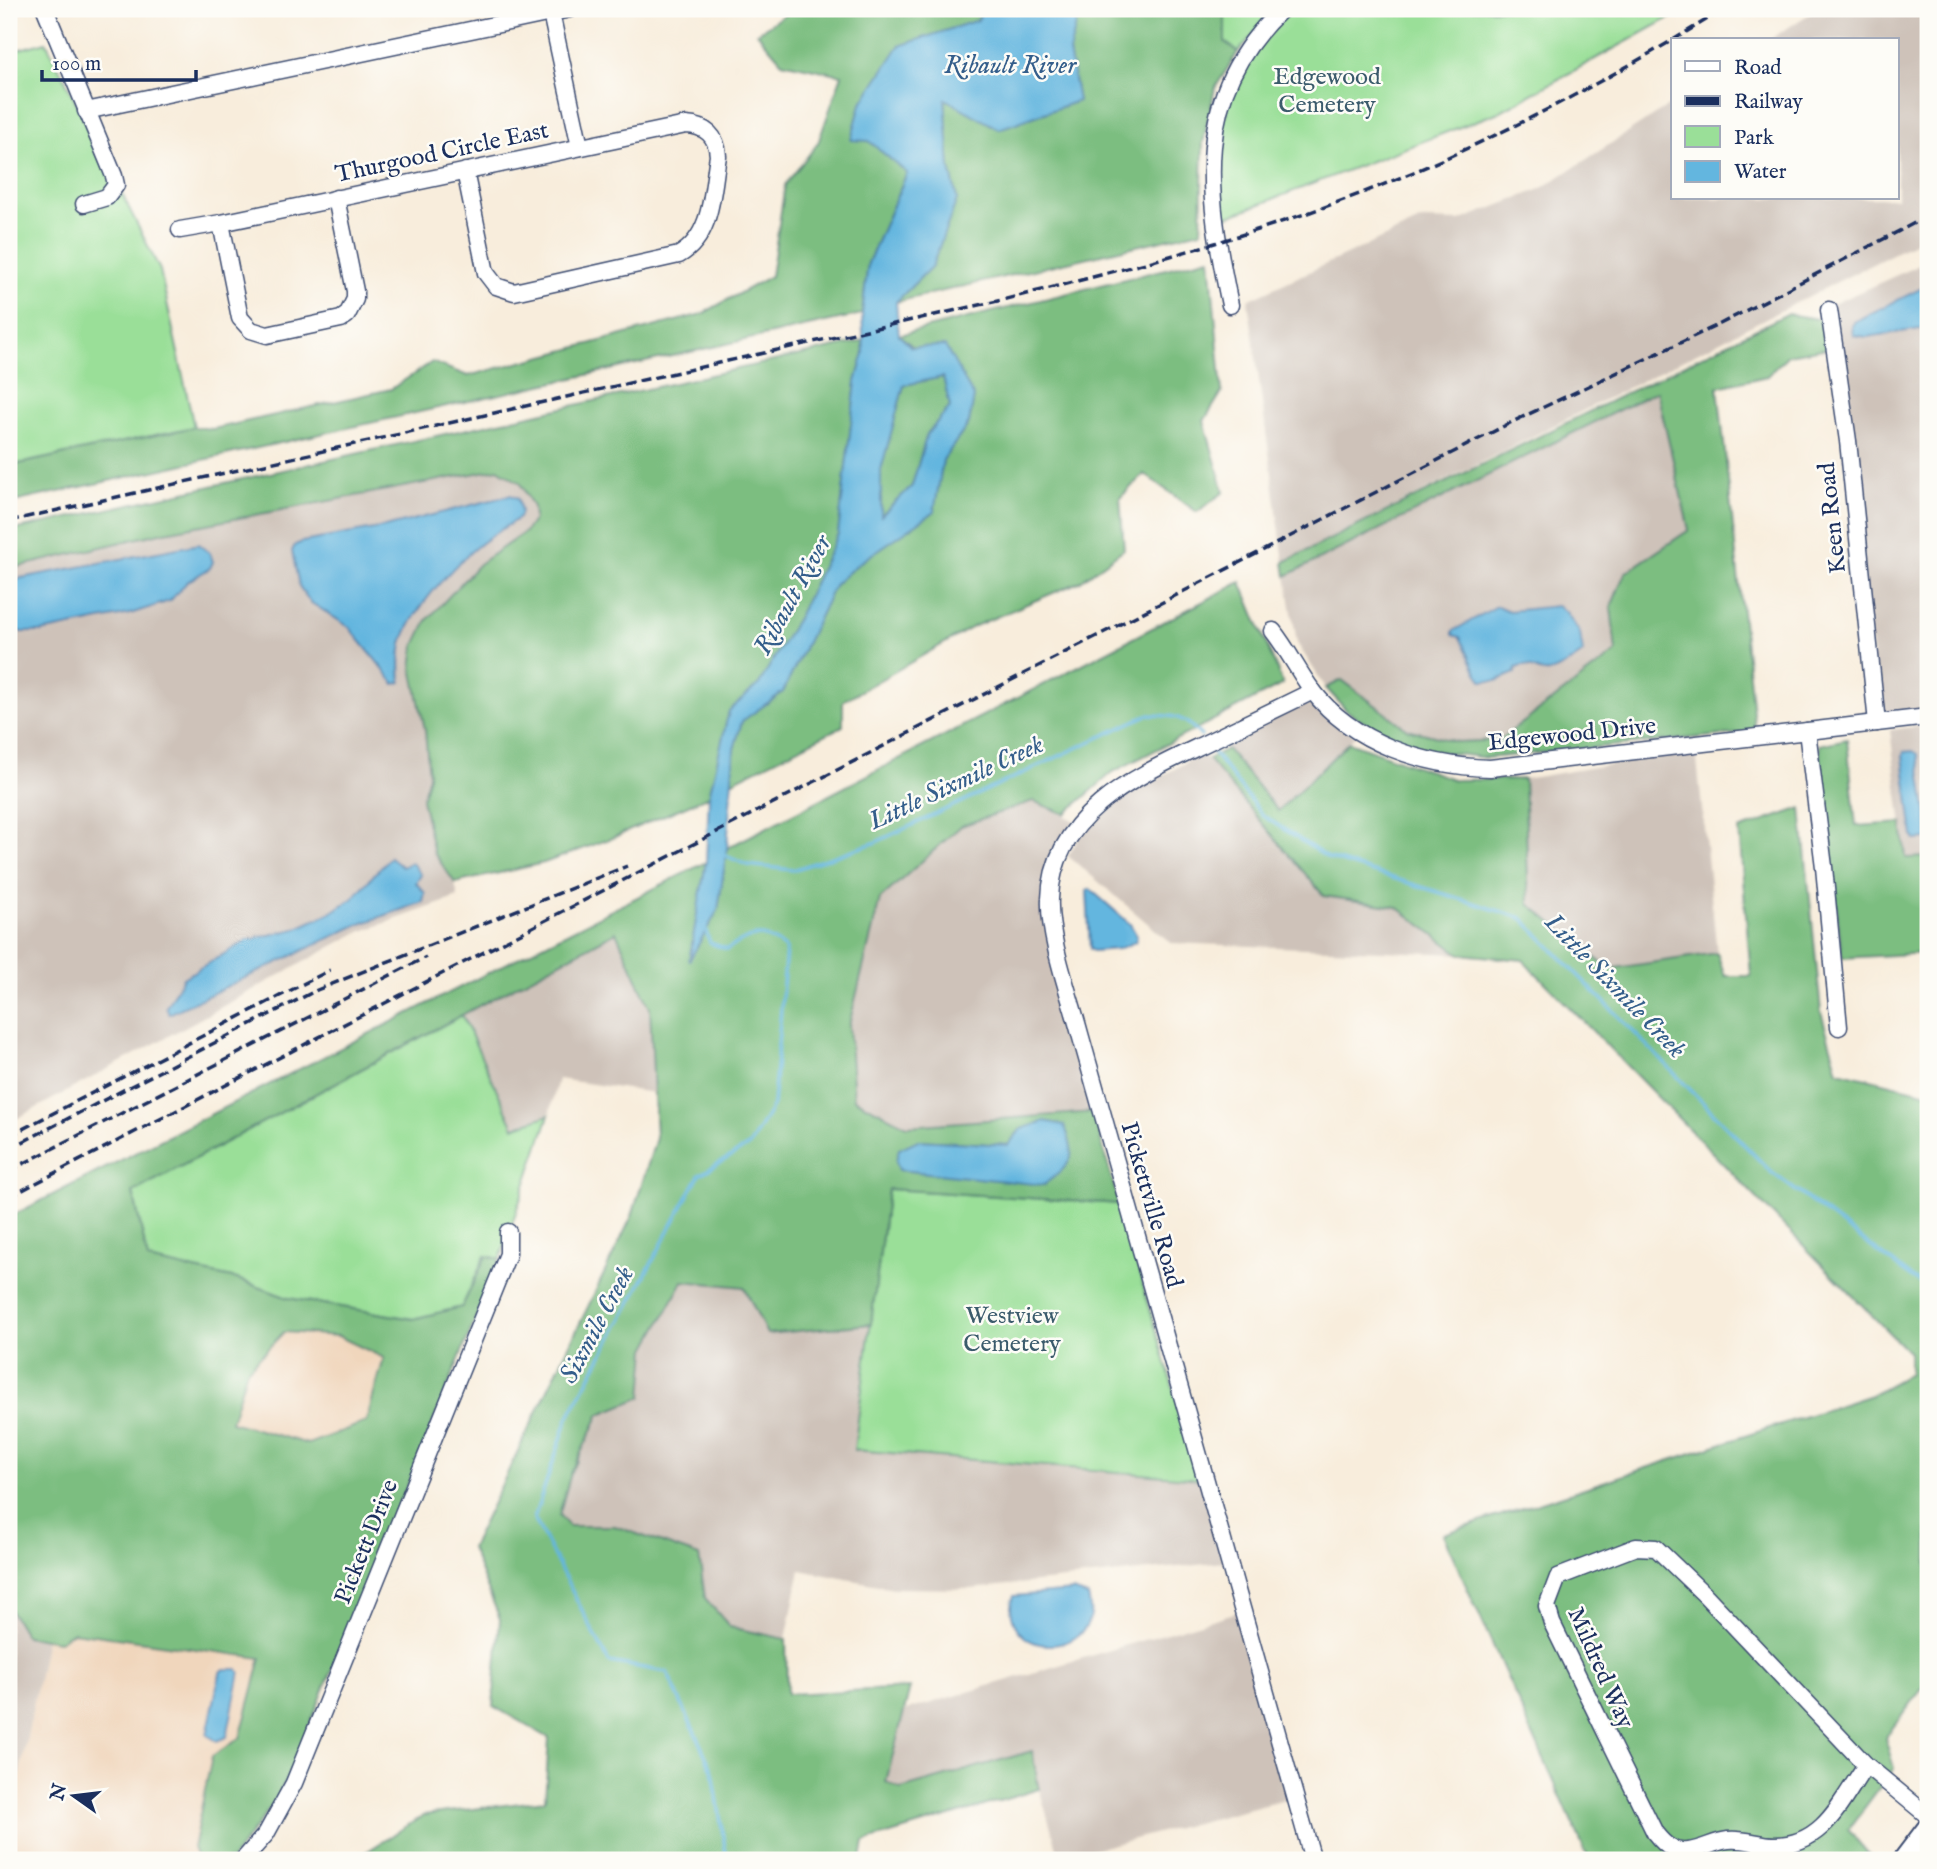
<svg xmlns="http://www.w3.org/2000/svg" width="1937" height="1869" viewBox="0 0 1937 1869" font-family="'IM FELL English',serif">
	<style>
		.built { fill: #f0d6bc }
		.industrial { fill: #cec2b9; fill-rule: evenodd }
		.green { fill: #9adf98; stroke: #5a877b; stroke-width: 2 }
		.forest { fill: #7bbe80; stroke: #4b766f; stroke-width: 2; fill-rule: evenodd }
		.water { fill: #63b6df; stroke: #3f729e; stroke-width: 2; fill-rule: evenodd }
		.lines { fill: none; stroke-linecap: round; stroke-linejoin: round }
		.stream { stroke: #63b6df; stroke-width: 3.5 }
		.minor-casing { stroke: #3c4c71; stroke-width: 19 }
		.major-casing { stroke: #3c4c71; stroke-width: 23 }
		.minor { stroke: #fff; stroke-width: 16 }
		.major { stroke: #fff; stroke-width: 19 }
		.rail { stroke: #1b2f5e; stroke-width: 3.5; stroke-dasharray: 10 5; stroke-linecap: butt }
		.labels { text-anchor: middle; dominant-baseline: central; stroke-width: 5; stroke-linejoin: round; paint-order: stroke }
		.park-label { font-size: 24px; fill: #3b5b6c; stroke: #fdfcf7 }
		.street-label { font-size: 24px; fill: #1b2f5e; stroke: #fdfcf7 }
		.water-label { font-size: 26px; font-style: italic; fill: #345e8b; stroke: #fdfcf7 }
	</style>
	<rect width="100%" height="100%" fill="#fdfcf7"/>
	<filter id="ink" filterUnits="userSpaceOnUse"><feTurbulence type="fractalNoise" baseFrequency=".0143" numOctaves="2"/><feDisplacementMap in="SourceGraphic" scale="14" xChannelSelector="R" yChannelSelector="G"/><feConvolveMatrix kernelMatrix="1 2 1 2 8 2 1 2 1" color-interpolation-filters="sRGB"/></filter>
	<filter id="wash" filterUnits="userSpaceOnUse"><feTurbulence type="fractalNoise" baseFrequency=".00686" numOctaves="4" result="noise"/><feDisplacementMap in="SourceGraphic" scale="28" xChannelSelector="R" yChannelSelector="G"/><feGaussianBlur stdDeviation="1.57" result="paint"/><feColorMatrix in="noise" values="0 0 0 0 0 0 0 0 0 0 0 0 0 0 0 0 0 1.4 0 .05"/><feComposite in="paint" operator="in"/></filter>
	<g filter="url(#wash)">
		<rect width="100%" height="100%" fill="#f8eddc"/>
		<g class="built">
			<polygon points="284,1332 338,1336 384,1358 366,1422 308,1444 230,1422 247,1370"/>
			<polygon points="73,1631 261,1658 240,1738 193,1848 198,1860 9,1860 9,1830 46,1639 59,1641"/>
		</g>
		<g class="industrial">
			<polygon points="1817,9 1928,9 1928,236 1284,562 1248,300 1422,220 1459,221 1541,189 1673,103 1673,198 1897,198 1897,40 1769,40"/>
			<polygon points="1928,261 1928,712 1881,718 1824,308"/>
			<path d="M1658,390l32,140 -65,43 -14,34 5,45 -116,88 -43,2 -50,-13 -65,-49 -16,8 -29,-45 -11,-67zM1557,606l27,44 -1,3 -32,20 -29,-8 -6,3 -39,5 -17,-36 49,-26z"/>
			<polygon points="498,469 520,483 533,507 534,519 525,532 479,564 427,620 415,645 412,668 425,730 429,776 422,799 434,853 455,883 458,897 357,933 9,1123 9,569 160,533"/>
			<polygon points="1303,705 1316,706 1355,736 1278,811 1227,749 1226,742"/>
			<polygon points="1928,725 1928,857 1906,858 1890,730"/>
			<polygon points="1696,750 1717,953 1609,969 1529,904 1524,779"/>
			<polygon points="1198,755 1208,759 1324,896 1397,907 1460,954 1171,943 1068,856 1080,836 1105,810"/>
			<polygon points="1033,801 1074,820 1045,927 1093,1112 907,1127 854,1099 849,1025 880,899 961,826"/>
			<polygon points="616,932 650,1008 654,1093 558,1079 549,1115 514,1128 462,1015"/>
			<polygon points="683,1281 744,1287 767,1334 871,1324 854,1450 1200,1479 1224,1562 971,1589 894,1588 800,1570 786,1639 730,1627 705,1598 615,1526 569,1526 559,1516 571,1473 601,1414 642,1397 646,1349"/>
			<polygon points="9,1608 26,1636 46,1639 9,1830"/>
			<polygon points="1238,1612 1289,1799 1060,1858 1039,1789 1032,1751 901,1789 886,1781 904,1711"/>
		</g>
		<g class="green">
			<polygon points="1225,9 1276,9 1238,52 1225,42"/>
			<polygon points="1292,9 1686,9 1499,112 1221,219 1219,138 1231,95 1247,60 1276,24"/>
			<polygon points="46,42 160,270 194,427 9,466 9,52"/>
			<polygon points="462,1015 514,1127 549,1115 500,1259 485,1256 462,1307 413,1319 288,1298 237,1279 148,1260 133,1192"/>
			<polygon points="888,1189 1119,1204 1200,1479 854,1450"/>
		</g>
		<g class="forest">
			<polygon points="793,9 843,9 880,13 882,9 983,9 978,20 899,46 869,141 907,173 868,263 862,314 9,503 9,466 194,427 213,429 391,389 432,362 468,376 702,314 771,276 785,185 818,143 842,75 782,62 757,33"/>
			<polygon points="1080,9 1225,9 1225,42 1238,52 1215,88 1203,143 1201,231 896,302 932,266 957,199 950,168 945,99 999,129 1078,101 1069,52"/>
			<polygon points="1210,258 1222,392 1204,421 1224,492 1197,512 1144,474 1120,498 1124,549 1079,582 975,626 843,701 843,726 731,782 734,749 742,721 783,692 835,584 859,563 934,512 943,460 969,423 974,397 899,335"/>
			<polygon points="1787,314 1825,320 1829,348 1788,355 1767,376 1718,387 1755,732 1487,758 1434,751 1388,737 1347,711 1326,688 1342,680 1407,729 1457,742 1500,740 1616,652 1611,607 1625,573 1689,530 1657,391 1286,576 1284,562"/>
			<polygon points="863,341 864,353 856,382 838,534 798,617 759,685 729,711 709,796 612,838 544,863 455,883 434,853 422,799 429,776 425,730 412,668 415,645 427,620 479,564 525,532 534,519 533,507 520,483 498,469 160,533 9,569 9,531"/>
			<polygon points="944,377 950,407 927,434 912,486 880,517 881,470 904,385"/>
			<path d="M1241,582l42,102 -170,88 -48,42 -32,-13 -72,25 -81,73 -31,126 5,74 53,27 186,-14 26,92 -231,-15 -17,135 -104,10 -23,-47 -61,-6 -37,68 -4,48 -42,17 -29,59 -12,42 10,11h46l84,30 6,42 25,29 56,12 1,55 123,-6 -24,94 15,7 131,-38 7,38 -175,53 -3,18h-507l70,-45 121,-15 4,-62 -56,-32 7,-87 -29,-71 161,-332 24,-78 -6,-130 -34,-76 -483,260 15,68 89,19 51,19 125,21 49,-12 24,-51 14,3 -201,492 -22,48 -46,61h-33l-5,-12 19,-92 28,-18 21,-80 -188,-26 -14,9 -33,-5 -17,-28v-391l697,-355 -16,96 28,-48 9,-62zM1021,1129l23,56 -126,-45 90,5zM284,1332l54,4 46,22 -18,64 -58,22 -77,-22 16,-52z"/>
			<polygon points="1847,739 1856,826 1902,823 1906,858 1928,857 1928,953 1842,958 1819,745"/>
			<polygon points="1349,742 1455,780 1524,779 1529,904 1609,969 1717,953 1725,976 1751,976 1739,830 1801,808 1821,1012 1838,1071 1928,1093 1928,1608 1925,1613 1928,1623 1928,1681 1885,1738 1894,1768 1848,1830 1874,1860 1589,1860 1443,1534 1871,1395 1909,1374 1909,1353 1523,960 1460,954 1397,907 1324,896 1208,759 1227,749 1278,811"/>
		</g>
		<g class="water">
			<path d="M983,9h97l-11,43 9,49 -79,28 -54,-30 5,69 7,31 -25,67 -36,36 3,33 12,12 34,-1 29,51 -5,26 -26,37 -9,52 -75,51 -24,21 -52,108 -41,29 -8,28 -7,99 -9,62 -29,51 17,-99 3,-66 20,-85 30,-27 39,-67 40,-83 18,-152 8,-29 -2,-39 6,-51 39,-90 -38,-32 -18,-1 10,-36 38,-58 79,-26zM943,377l7,30 -23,27 -15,52 -31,30v-46l23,-85z"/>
			<polygon points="1928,285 1928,328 1867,337 1853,335 1852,326 1855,321"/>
			<path d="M511,495l7,4 3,13 -2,6c-15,10 -32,19 -45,31 -24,20 -64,64 -72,95 -3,13 -2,25 -1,38l-6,2 -46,-57 -39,-25 -11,-16 -7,-35 3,-6 7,-3 83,-15z"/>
			<polygon points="199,544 210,553 213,562 210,568 187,582 170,601 130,614 41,632 21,632 13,627 9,615 9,584 21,578"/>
			<path d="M1497,606l12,5 48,-5 9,6 14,21 3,20c-9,6 -24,18 -35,19 -13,2 -18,-11 -32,-4l-1,5 -19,8h-13l-6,-8 -17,-36 -7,-2v-4z"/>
			<polygon points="1913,751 1918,754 1928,824 1928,839 1915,840 1913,836 1903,756 1904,752"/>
			<polygon points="390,857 402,867 411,862 421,875 416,883 425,893 423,902 355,926 169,1014 166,1007 183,978 248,940 295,929 330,913 352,899"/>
			<polygon points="1090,889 1130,924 1137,936 1135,942 1118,949 1093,951 1090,949 1087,890"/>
			<path d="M1045,1121l19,4c15,36 7,37 -20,60l-145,-15 -3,-9 3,-12 19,-9 90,5 13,-16z"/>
			<path d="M1073,1591l15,5c2,9 4,18 0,27 -12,27 -62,32 -74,-1 -3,-9 -5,-17 0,-26z"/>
			<polygon points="224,1669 237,1669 240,1672 227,1737 217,1741 207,1735 220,1673"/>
		</g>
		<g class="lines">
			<g class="stream">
				<polyline points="1210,748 1262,815 1328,858 1522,918 1771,1172 1928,1289"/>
				<path d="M724,855l23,10 46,5 81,-27 273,-128c25,0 37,0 54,21"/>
				<path d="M705,928l5,15 17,6c27,-15 33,-20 59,0l-13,156 -23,40 -51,30 -131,243 -34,100 75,144 58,10 46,100 14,88"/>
			</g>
		</g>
	</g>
	<g filter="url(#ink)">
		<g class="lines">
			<defs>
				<g id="minor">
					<polyline points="45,9 114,176 116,185 107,197 84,204"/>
					<polyline points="551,13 580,147"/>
					<polyline points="86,111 570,9"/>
					<polyline points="221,223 240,318 251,330 267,335 341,319 347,315 355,299 355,291 336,198"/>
					<path d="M180,230l41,-7 465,-98c20,1 31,11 32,31 -6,34 -5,80 -39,99l-165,37 -18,-6 -10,-13 -21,-102"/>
					<path d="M1230,305c-23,-111 -40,-210 52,-296"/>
					<polyline points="1829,310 1848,441 1877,723"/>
					<path d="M1273,631c15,19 25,40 39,59 41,54 113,76 178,78l438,-51"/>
					<polyline points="1807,731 1824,867 1839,1027"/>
					<path d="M1866,1765c-25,36 -42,80 -91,80 -16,0 -31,-7 -47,-5 -18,2 -40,18 -57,8 -6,-3 -12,-10 -16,-15l-103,-210 -5,-17 11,-29 78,-30 20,1 50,48 160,169 62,51"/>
					<polyline points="243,1860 266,1834 294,1783 508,1254 508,1232"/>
					<path d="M1313,1860l-233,-826c-10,-38 -32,-97 -30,-135 2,-85 87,-123 152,-154 37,-18 74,-36 111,-54"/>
				</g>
				<polyline id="major" points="1903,1860 1928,1827"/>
			</defs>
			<use href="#minor" class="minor-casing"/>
			<use href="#major" class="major-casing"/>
			<use href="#minor" class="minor"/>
			<use href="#major" class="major"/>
			<g class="rail">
				<path d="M9,521l993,-221c96,-24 191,-48 285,-80 153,-51 300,-126 437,-211"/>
				<polyline points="9,1136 330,970"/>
				<polyline points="9,1149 317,990 627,866"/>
				<polyline points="9,1171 426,957"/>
				<polyline points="9,1197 1512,422 1720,324 1928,216"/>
			</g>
		</g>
	</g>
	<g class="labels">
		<g class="park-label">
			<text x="1327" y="77">Edgewood<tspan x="1327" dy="28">Cemetery</tspan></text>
			<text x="1012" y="1316">Westview<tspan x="1012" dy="28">Cemetery</tspan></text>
		</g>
		<g class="street-label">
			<text transform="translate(442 153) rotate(-12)">Thurgood Circle East</text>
			<text transform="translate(1833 518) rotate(-96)">Keen Road</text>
			<text transform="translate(1572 735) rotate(-6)">Edgewood Drive</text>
			<text transform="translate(1151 1205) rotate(74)">Pickettville Road</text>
			<text transform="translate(367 1542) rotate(-68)">Pickett Drive</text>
			<text transform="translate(1600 1668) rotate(66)">Mildred Way</text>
		</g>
		<g class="water-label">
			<text x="1010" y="65">Ribault River</text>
			<text transform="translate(793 595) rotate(-61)">Ribault River</text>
			<text transform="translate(956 783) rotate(-25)">Little Sixmile Creek</text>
			<text transform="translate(1615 986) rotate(46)">Little Sixmile Creek</text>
			<text transform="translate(597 1325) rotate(-62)">Sixmile Creek</text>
		</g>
	</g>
	<rect width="1937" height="1869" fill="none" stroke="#fdfcf7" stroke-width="35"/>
	<rect x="1671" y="38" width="228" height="161" fill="#fdfcf7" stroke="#a3aaba" stroke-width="2"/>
	<rect x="1685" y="61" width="35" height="10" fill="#ffffff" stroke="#a3aaba" stroke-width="2"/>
	<text x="1734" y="74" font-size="21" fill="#1b2f5e">Road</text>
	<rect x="1685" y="96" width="35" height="10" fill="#1b2f5e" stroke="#a3aaba" stroke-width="2"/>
	<text x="1734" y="108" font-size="21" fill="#1b2f5e">Railway</text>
	<rect x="1685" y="126" width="35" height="21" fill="#9adf98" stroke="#a3aaba" stroke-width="2"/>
	<text x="1734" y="144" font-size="21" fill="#1b2f5e">Park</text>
	<rect x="1685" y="161" width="35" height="21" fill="#63b6df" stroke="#a3aaba" stroke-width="2"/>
	<text x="1734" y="178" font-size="21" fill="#1b2f5e">Water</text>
	<g transform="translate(74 1796) rotate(284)" stroke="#fdfcf7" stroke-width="5" paint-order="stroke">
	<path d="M0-5L12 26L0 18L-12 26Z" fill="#1b2f5e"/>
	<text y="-10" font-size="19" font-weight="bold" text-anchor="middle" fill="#1b2f5e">N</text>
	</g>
	<path d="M42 70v10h154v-10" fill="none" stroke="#1b2f5e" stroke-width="3.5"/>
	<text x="52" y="70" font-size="21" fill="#1b2f5e" stroke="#fdfcf7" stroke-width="5" paint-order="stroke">100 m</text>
</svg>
